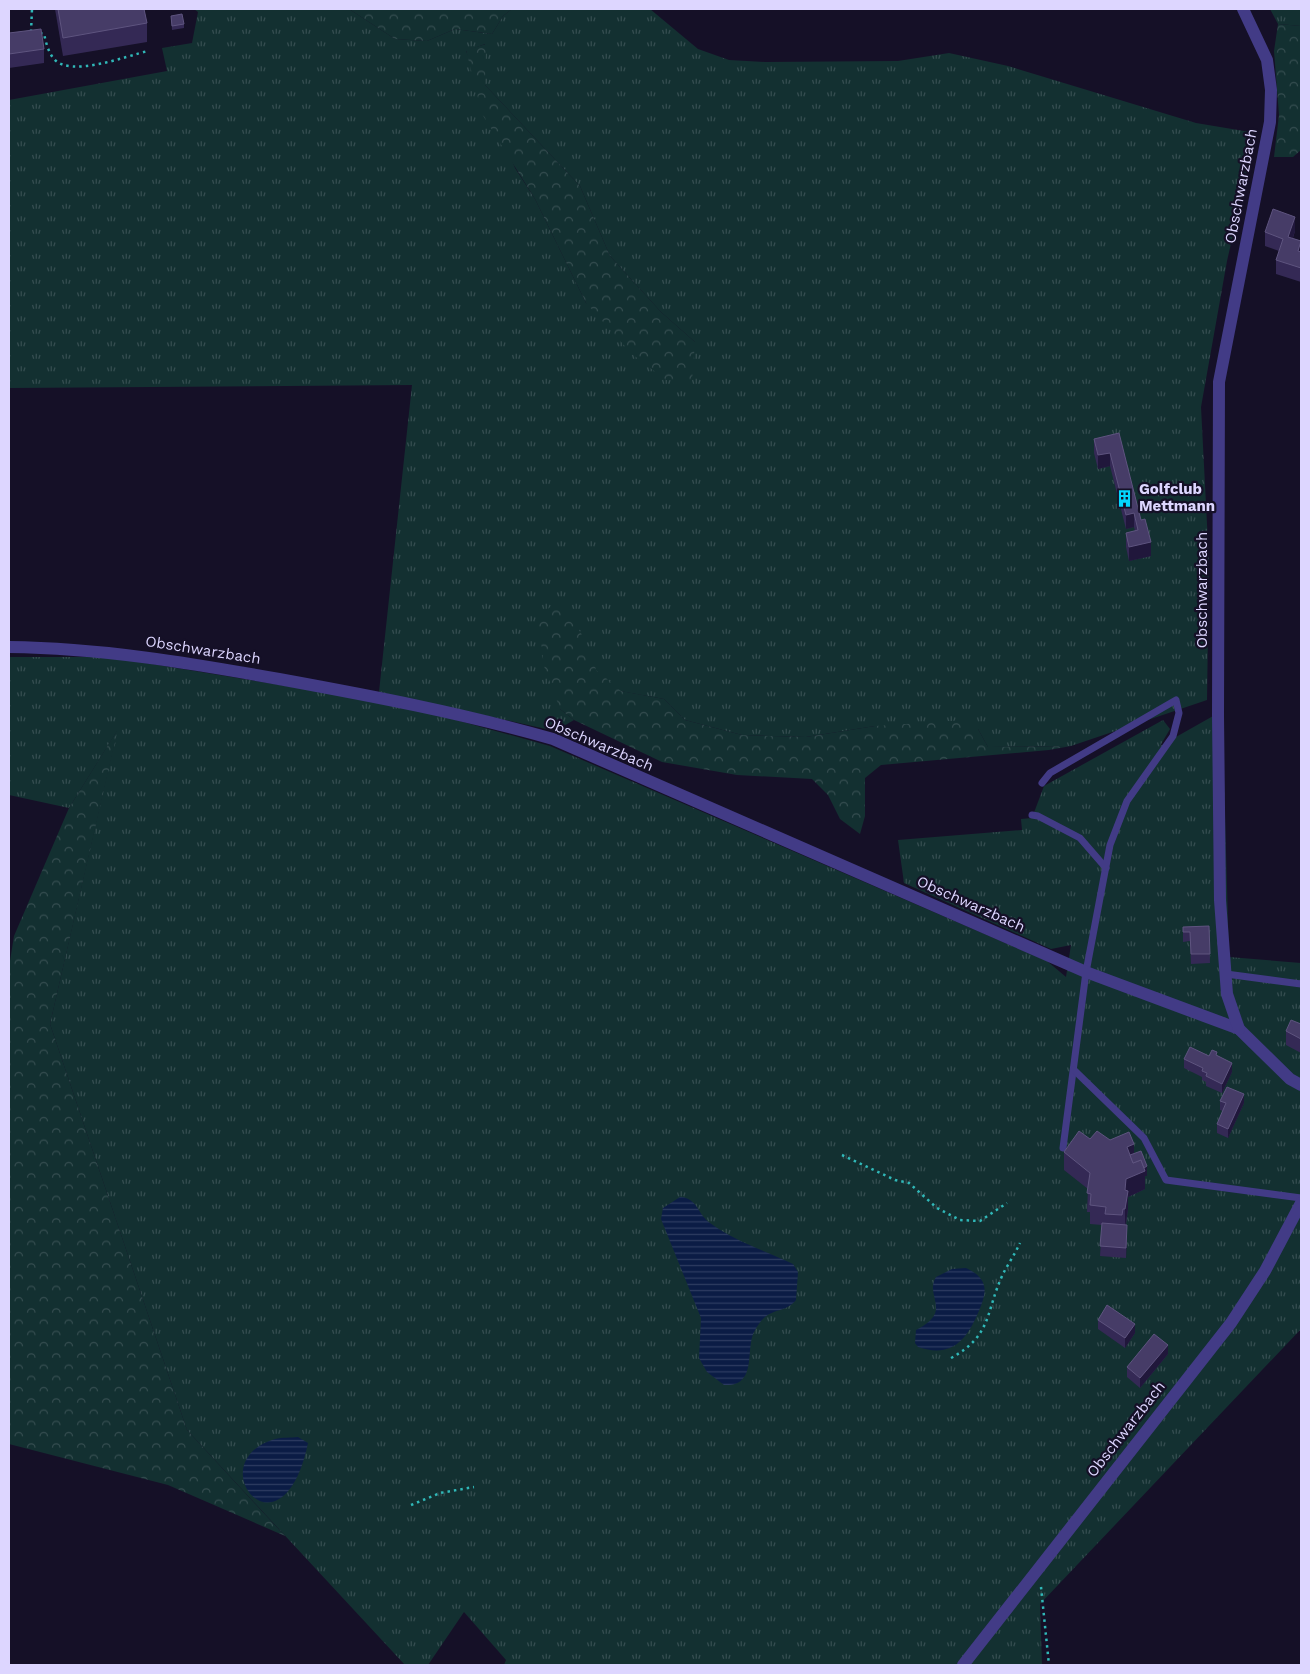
<svg xmlns="http://www.w3.org/2000/svg" width="1310" height="1674" viewBox="0 0 1310 1674" font-family="'Work Sans',sans-serif">
	<style>
		.grass { fill: url(#grass-tufts); fill-rule: evenodd }
		.forest { fill: url(#forest-crowns) }
		.water { fill: url(#water-rules) }
		.lines { fill: none; stroke-linecap: round; stroke-linejoin: round }
		.path { stroke: #30b8b8; stroke-width: 2.5; stroke-dasharray: 2.5 4; stroke-linecap: butt }
		.lane { stroke: #423b86; stroke-width: 7 }
		.street { stroke: #423b86; stroke-width: 12 }
		.wall { fill: #342955 }
		.shaded-wall { fill: #20173b }
		.building { fill: #463c67; stroke: #5e547f }
		.labels { text-anchor: middle; dominant-baseline: central; stroke-width: 4.5; stroke-linejoin: round; paint-order: stroke }
		.street-label { font-size: 15px; fill: #ddd6ff; stroke: #151027 }
		.poi-label { font-size: 15px; font-weight: bold; fill: #ddd6ff; stroke: #151027; text-anchor: start }
	</style>
	<defs>
		<pattern id="grass-tufts" width="24" height="20" patternUnits="userSpaceOnUse" patternTransform="scale(1.25)"><rect width="24" height="20" fill="#133031"/><path d="M3 7l-1-3M5 7V3M7 7l1-3M15 17l-1-3M17 17v-4M19 17l1-3" fill="none" stroke="#354d50"/></pattern>
		<pattern id="forest-crowns" width="20" height="18" patternUnits="userSpaceOnUse" patternTransform="scale(1.25)"><rect width="20" height="18" fill="#133031"/><path d="M2 6a3 3 0 1 1 6 0M12 15a3 3 0 1 1 6 0" fill="none" stroke="#354d50"/></pattern>
		<pattern id="water-rules" width="6" height="5" patternUnits="userSpaceOnUse" patternTransform="scale(1.25)"><rect width="6" height="5" fill="#0b1c45"/><path d="M0 2.5h6" fill="none" stroke="#2e3c61"/></pattern>
	</defs>
	<rect width="100%" height="100%" fill="#151027"/>
	<g class="grass">
		<path d="M194,9h155l46,30 32,2 28,-12 37,5 11,-18 9,-7h138l48,40 31,11 36,2 133,-1 51,-8 59,13 188,57 60,10 -29,128 -26,146 8,156 -2,137 -136,46 -83,1 -10,-18 -103,-3 -69,11 -64,-2 -57,-15 -21,-21 -44,-8 -25,-21 -15,-37 -20,76 14,11 -19,11 -176,-39 33,-307 -403,3v-288l158,-29 -5,-23 30,-5 6,-31zM485,44v41l95,101 30,70 51,56 34,30 -109,-39 -51,-104 -20,-31 -49,-117z"/>
		<polygon points="1270,9 1301,9 1301,26 1278,24"/>
		<polygon points="9,657 109,657 402,705 550,746 1047,961 1066,977 1071,945 1051,949 904,883 898,840 1022,830 1021,819 1032,818 1044,786 1163,720 1170,729 1160,746 1222,711 1229,957 1301,963 1301,1329 1040,1604 1042,1665 504,1665 506,1660 464,1612 428,1665 405,1665 187,1430 50,1024 117,731 69,808 9,795"/>
	</g>
	<g class="forest">
		<polygon points="349,9 512,9 503,16 492,34 455,29 427,41 395,39"/>
		<polygon points="1278,24 1301,26 1301,150 1293,157 1274,157 1279,115 1274,51"/>
		<polygon points="486,44 485,85 580,186 610,256 661,312 695,342 692,381 666,380 632,354 586,303 535,199 482,114 466,50"/>
		<polygon points="551,606 568,615 581,633 596,670 621,691 664,699 685,720 742,735 806,737 875,726 966,720 978,729 988,747 1071,746 1049,750 881,765 865,778 865,816 860,834 840,819 828,795 812,779 737,775 662,762 574,720 560,709 544,666 538,619"/>
		<polygon points="118,729 50,1024 187,1430 285,1536 168,1485 9,1444 9,967 14,936 69,808"/>
	</g>
	<g class="water">
		<path d="M680,1197c18,1 17,17 30,26 24,18 56,28 83,41l5,8 -2,28c-13,16 -28,4 -42,32 -9,18 4,55 -30,53l-17,-13 -8,-14 2,-40 -40,-99 2,-11z"/>
		<path d="M966,1268c24,11 21,25 12,45 -12,28 -27,45 -60,34l-3,-4 1,-13c38,-19 8,-33 20,-53l16,-8z"/>
		<path d="M298,1437l10,6c-26,124 -111,19 -33,-4 7,-2 16,-1 23,-2z"/>
	</g>
	<g class="lines">
		<g class="path">
			<polyline points="31,32 32,9"/>
			<path d="M40,33l4,1c2,8 4,18 10,25 17,19 72,-3 94,-8"/>
			<polyline points="842,1155 895,1180 909,1183 937,1208 960,1220 980,1221 1007,1203"/>
			<path d="M951,1358c42,-23 34,-46 52,-84 5,-10 12,-20 17,-31"/>
			<polyline points="411,1505 440,1493 474,1487"/>
			<polyline points="1041,1587 1049,1665"/>
		</g>
		<g class="lane">
			<polyline points="1042,783 1050,773 1176,700 1179,713 1173,736 1127,801 1110,845 1086,972 1063,1148"/>
			<polyline points="1032,815 1038,816 1080,838 1106,868"/>
			<polyline points="1226,974 1301,984"/>
			<polyline points="1074,1070 1144,1138 1166,1180 1301,1198"/>
		</g>
		<g class="street">
			<path d="M9,647c91,1 181,16 270,32 93,17 183,34 274,60l533,233 153,57 51,50 11,6"/>
			<polyline points="1239,1029 1227,994 1220,900 1218,715 1219,382 1270,122 1271,90 1267,60 1243,9"/>
			<polyline points="963,1665 1231,1323 1265,1271 1301,1203"/>
		</g>
	</g>
	<g class="wall">
		<polygon points="55,9 144,9 147,23 147,42 63,56"/>
		<polygon points="171,16 184,24 184,28 172,30"/>
		<polygon points="9,33 44,49 44,63 9,68"/>
		<polygon points="1295,231 1293,238 1301,241 1301,282 1276,274 1276,260 1279,251 1265,246 1265,232"/>
		<polygon points="1119,433 1141,520 1151,556 1129,561 1126,547 1126,533 1135,531 1134,527 1126,529 1110,466 1098,469 1094,453 1094,439"/>
		<polygon points="1209,926 1210,963 1191,964 1190,941 1183,942 1183,927"/>
		<polygon points="1301,1024 1301,1053 1286,1045 1286,1031"/>
		<polygon points="1217,1055 1232,1072 1222,1093 1206,1086 1206,1082 1202,1080 1202,1077 1184,1068 1184,1059"/>
		<polygon points="1220,1101 1244,1103 1228,1138 1217,1133 1217,1124 1223,1111 1220,1110"/>
		<polygon points="1090,1139 1110,1140 1134,1153 1147,1176 1145,1176 1145,1189 1128,1197 1128,1209 1126,1225 1127,1234 1126,1258 1100,1256 1102,1225 1090,1224 1090,1212 1087,1212 1088,1189 1064,1170 1064,1152"/>
		<polygon points="1098,1320 1135,1333 1125,1348 1098,1329"/>
		<polygon points="1168,1354 1140,1388 1127,1377 1127,1367"/>
	</g>
	<g class="shaded-wall">
		<polygon points="1295,217 1295,231 1288,251 1288,237"/>
		<polygon points="1301,242 1301,256 1298,251"/>
		<polygon points="1110,453 1110,466 1098,469 1098,455"/>
		<polygon points="1134,513 1134,527 1126,529 1126,515"/>
		<polygon points="1151,542 1151,556 1129,561 1129,547"/>
		<polygon points="1232,1063 1232,1072 1222,1093 1222,1084"/>
		<polygon points="1244,1094 1244,1103 1228,1138 1228,1129"/>
		<polygon points="1134,1144 1134,1163 1130,1164 1127,1147"/>
		<polygon points="1147,1166 1147,1176 1145,1176 1145,1189 1128,1197 1128,1209 1125,1228 1125,1190 1126,1179 1133,1172"/>
		<polygon points="1127,1225 1127,1234 1126,1258 1126,1248"/>
		<polygon points="1135,1324 1135,1333 1125,1348 1125,1338"/>
		<polygon points="1168,1345 1168,1354 1140,1388 1140,1378"/>
	</g>
	<g class="building">
		<polygon points="58,9 144,9 147,23 63,38"/>
		<polygon points="182,14 184,24 172,26 171,16"/>
		<polygon points="41,29 44,49 9,54 9,33"/>
		<polygon points="1273,209 1295,217 1288,237 1301,241 1298,251 1301,252 1301,268 1276,260 1283,239 1265,232"/>
		<polygon points="1119,433 1141,520 1145,519 1151,542 1129,547 1126,533 1138,530 1134,513 1126,515 1110,453 1098,455 1094,439"/>
		<polygon points="1209,926 1210,954 1191,954 1190,932 1183,932 1183,927"/>
		<polygon points="1291,1020 1301,1024 1301,1039 1286,1031"/>
		<polygon points="1190,1047 1209,1056 1212,1050 1217,1052 1216,1055 1232,1063 1222,1084 1206,1076 1207,1073 1202,1071 1203,1068 1184,1059"/>
		<polygon points="1227,1087 1244,1094 1228,1129 1217,1124 1226,1103 1220,1101"/>
		<polygon points="1079,1131 1090,1139 1097,1131 1110,1140 1129,1132 1134,1144 1127,1147 1133,1163 1141,1160 1145,1171 1126,1179 1125,1190 1128,1191 1125,1209 1123,1209 1122,1215 1105,1214 1106,1207 1090,1205 1091,1194 1087,1193 1090,1173 1064,1152"/>
		<polygon points="1141,1151 1147,1166 1144,1168 1141,1160 1133,1163 1130,1155"/>
		<polygon points="1102,1223 1127,1225 1126,1248 1100,1246"/>
		<polygon points="1107,1305 1135,1324 1125,1338 1098,1320"/>
		<polygon points="1154,1334 1168,1345 1140,1378 1127,1367"/>
	</g>
	<defs>
		<symbol id="building-bare" viewBox="-9 -9 18 18"><path d="M-4-6H4V6H1V3H-1V6H-4ZM-2.5-4.3h1.7v1.8h-1.7ZM.8-4.3h1.7v1.8H.8ZM-2.5-1h1.7V.8h-1.7ZM.8-1h1.7V.8H.8Z" fill="#03d6fd" stroke="#151027" stroke-width="2.5" paint-order="stroke"/></symbol>
	</defs>
	<g fill-rule="evenodd">
		<use href="#building-bare" x="1112" y="486" width="25" height="25"/>
	</g>
	<g class="labels">
		<g class="street-label">
			<text transform="translate(1241 186) rotate(-79)">Obschwarzbach</text>
			<text transform="translate(1202 590) rotate(-90)">Obschwarzbach</text>
			<text transform="translate(203 650) rotate(9)">Obschwarzbach</text>
			<text transform="translate(599 744) rotate(23)">Obschwarzbach</text>
			<text transform="translate(971 904) rotate(24)">Obschwarzbach</text>
			<text transform="translate(1126 1429) rotate(-52)">Obschwarzbach</text>
		</g>
		<g class="poi-label">
			<text x="1139" y="489">Golfclub<tspan x="1139" dy="17">Mettmann</tspan></text>
		</g>
	</g>
	<rect width="1310" height="1674" fill="none" stroke="#ddd6ff" stroke-width="20"/>
</svg>
